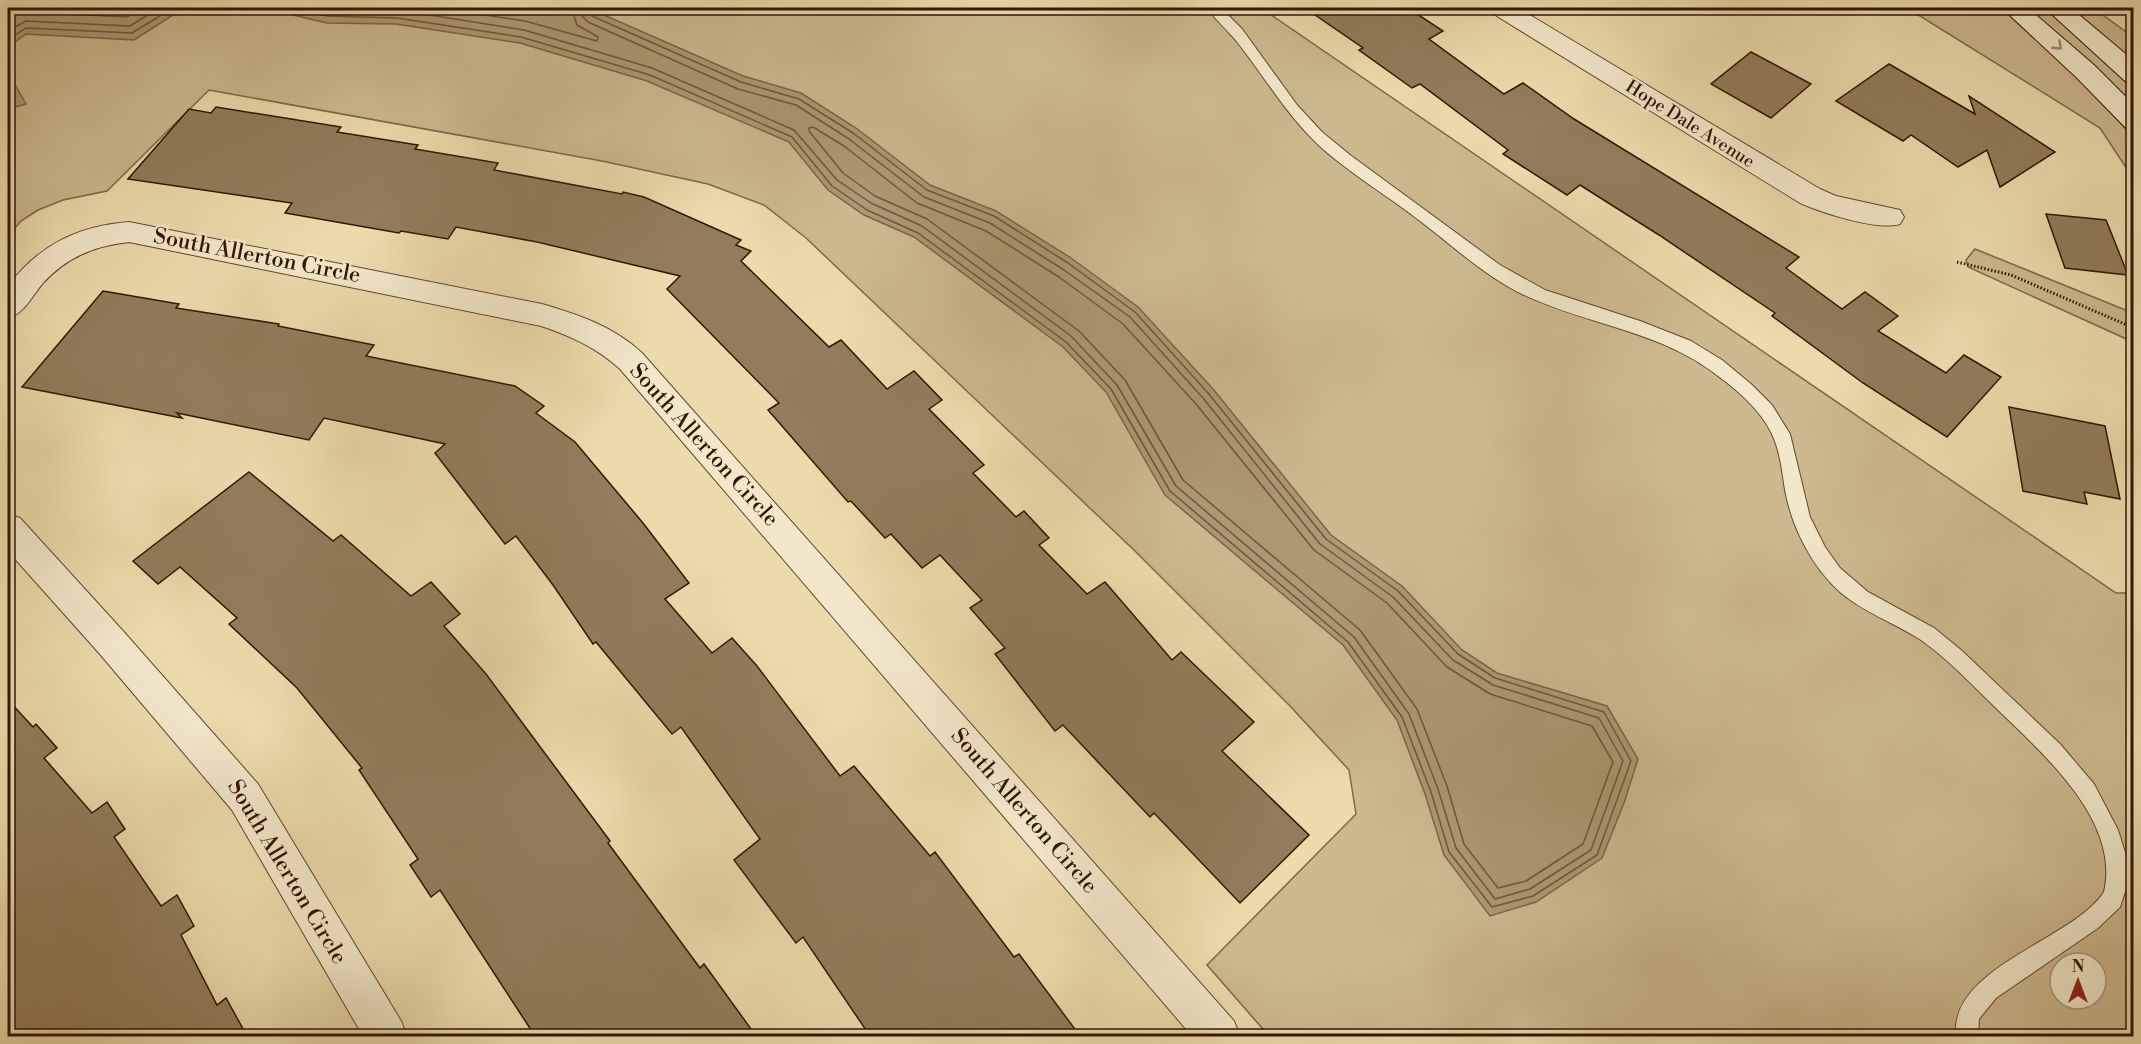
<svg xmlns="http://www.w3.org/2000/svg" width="2141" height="1044" viewBox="0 0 2141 1044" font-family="'Libre Bodoni',serif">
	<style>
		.green { fill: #ccb98f; stroke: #7f6749; stroke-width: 1.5; fill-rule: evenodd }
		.water { fill: #ac9873; stroke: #7b6446; stroke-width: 1.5 }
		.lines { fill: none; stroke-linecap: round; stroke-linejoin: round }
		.shore { stroke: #6f563b; stroke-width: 1.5 }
		.building { fill: #927c5b; stroke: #321503; stroke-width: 1.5 }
		.lane-casing { stroke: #60462d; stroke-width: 2 }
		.street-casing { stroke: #60462d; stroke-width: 2 }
		.secondary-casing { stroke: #321503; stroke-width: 2 }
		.path { stroke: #321503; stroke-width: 3; stroke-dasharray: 1.5 2; stroke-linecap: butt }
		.lane { fill: #f2e8c9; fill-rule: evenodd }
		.street { fill: #f2e8c9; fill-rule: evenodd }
		.secondary { fill: #f2e8c9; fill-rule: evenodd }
		.oneway { stroke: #9c8970 }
		.labels { text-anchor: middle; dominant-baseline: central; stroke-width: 4.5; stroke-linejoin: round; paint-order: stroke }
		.far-street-label { font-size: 18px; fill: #321503; stroke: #f2e8c9 }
		.street-label { font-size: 22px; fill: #321503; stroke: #f2e8c9 }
	</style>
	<rect width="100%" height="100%" fill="#ebdbac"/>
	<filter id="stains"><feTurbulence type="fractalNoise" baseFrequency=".00333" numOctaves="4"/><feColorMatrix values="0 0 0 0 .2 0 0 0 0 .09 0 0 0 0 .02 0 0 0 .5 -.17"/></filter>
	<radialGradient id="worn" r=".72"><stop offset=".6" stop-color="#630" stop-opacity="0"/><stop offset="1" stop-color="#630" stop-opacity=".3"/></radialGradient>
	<g class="green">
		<path d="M8,8h1253l855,585h17v443h-864l-62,-71 149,-151 -7,-44 -59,-64 -154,-154 -330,-314 -42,-33 -56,-21 -106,-23 -393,-71 -102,101 -44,9 -25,10 -17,11 -13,15zM2060,963h36v36h-36z"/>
		<polygon points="1907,8 2002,8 2102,100 2124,127 2133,140 2133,178 2100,128"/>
		<polygon points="2025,8 2044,8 2057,17 2133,89 2133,106"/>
		<polygon points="2070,8 2093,8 2133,37 2133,63"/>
		<polygon points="1975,249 2133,313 2133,342 1968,267 1966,260"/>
	</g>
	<g class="water">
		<polygon points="8,8 184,8 134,40 26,34 8,47"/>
		<polygon points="263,8 588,8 743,76 801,93 856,128 930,185 996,211 1071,258 1138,307 1213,389 1331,535 1402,586 1462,650 1497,673 1607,706 1638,759 1624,803 1602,858 1536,902 1490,916 1444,855 1425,794 1397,720 1343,645 1165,495 1106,392 1063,347 914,237 864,215 828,190 789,142 647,81 520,43 396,24 327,23"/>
		<polygon points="8,72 26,104 8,109"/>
	</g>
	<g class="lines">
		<g class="shore">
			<polyline points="286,8 327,16 397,18 521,37 650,75 792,137 832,186 867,210 918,233 1066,342 1111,389 1170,491 1348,642 1402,717 1431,792 1449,852 1492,907 1533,896 1597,855 1631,761 1604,712 1495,678 1458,654 1398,591 1326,539 1208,393 1135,312 1068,263 994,216 927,190 853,133 799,99 741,82 592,16 588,8"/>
			<polyline points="321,8 398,10 524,30 652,68 794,130 837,180 871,203 922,226 1071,336 1117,385 1176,486 1354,637 1409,714 1438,789 1456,848 1495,899 1530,889 1591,850 1623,761 1599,718 1493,685 1453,660 1393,597 1320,544 1203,398 1130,317 1064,270 990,223 924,197 849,139 796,105 738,89 588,22 582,16 580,8"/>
			<polyline points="437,8 525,21 597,41 598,37 577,25 571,8"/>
			<polyline points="8,20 18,13 26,12 127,17 142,8"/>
			<polyline points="8,31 26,21 130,26 159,8"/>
			<polyline points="8,40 26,28 132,33 173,8"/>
			<polygon points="813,127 844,146 917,203 986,231 1059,277 1123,324 1196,404 1314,550 1387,603 1447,667 1490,694 1592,726 1613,762 1583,844 1526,881 1498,888 1464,844 1447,786 1417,709 1360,630 1183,480 1125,380 1079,331 927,219 875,196 843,173 809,131 809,128"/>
		</g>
	</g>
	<g class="building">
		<polygon points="1305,8 1408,8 1443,31 1429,39 1504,94 1523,83 1574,119 1799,257 1786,268 1842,309 1865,292 1898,316 1878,331 1946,373 1964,355 2001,377 1947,437 1863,383 1772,316 1775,313 1659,235 1580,185 1567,195 1503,154 1508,150 1420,84 1412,88 1359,50 1363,48"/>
		<polygon points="1751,52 1811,84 1771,118 1711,84"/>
		<polygon points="1889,64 1975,114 1969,96 2055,152 2000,187 1987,150 1958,167 1911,135 1903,141 1836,101"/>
		<polygon points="216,107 341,127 337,132 418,145 415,149 498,163 494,170 622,194 623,192 644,197 741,240 736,245 751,251 741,261 829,347 841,340 887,389 914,371 942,400 929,409 984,465 973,473 1016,517 1024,511 1049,538 1039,545 1087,594 1105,582 1172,660 1181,652 1254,722 1222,751 1309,835 1240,903 1154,813 1150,817 1063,725 1055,731 995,654 1005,648 970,608 982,600 940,555 922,568 891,534 885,538 851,501 848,502 768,410 779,403 667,289 680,276 537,242 456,227 448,239 401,231 399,233 285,213 292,203 128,179 189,109 211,113"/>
		<polygon points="2046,214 2106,220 2128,275 2065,268"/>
		<polygon points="103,291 179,304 176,308 279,324 278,326 374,345 366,356 515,386 544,406 536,413 575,442 643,523 689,583 665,599 712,653 732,638 757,666 840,776 854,766 930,856 935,852 1014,957 1019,954 1080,1036 870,1036 803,937 796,943 734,860 760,839 681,727 672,734 596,642 593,644 553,585 516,536 505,544 435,453 445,444 324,418 309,440 177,413 182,418 22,387"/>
		<polygon points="2009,407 2105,426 2120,499 2084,492 2087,504 2023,491"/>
		<polygon points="249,472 333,541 341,535 411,596 431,582 460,614 444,626 486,674 610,841 608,843 700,968 704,964 756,1036 535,1036 440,890 431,897 410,865 418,859 359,770 362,768 297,688 229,624 237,618 180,567 158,584 133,561"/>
		<polygon points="8,700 33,727 36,724 57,748 44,758 92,813 107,802 125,829 114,837 161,906 177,895 194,926 181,935 217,1005 226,998 247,1036 16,1036 8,1018"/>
	</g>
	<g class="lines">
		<defs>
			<path id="lane" d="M1207,8h14l21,21 55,76 25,27 28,23 150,110 45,25 95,31 51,20 31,19 29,24 21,21 18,29 20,83 15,30 15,21 28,24 66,36 27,22 99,94 34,40 24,46 10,32 -1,24 -7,21 -22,21 -102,70 -17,21 -1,17h-22c-7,-69 117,-96 148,-144 17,-72 -63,-140 -109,-185 -24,-23 -47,-48 -74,-67 -26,-17 -56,-27 -80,-47 -29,-26 -49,-65 -56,-103 -3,-19 -5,-40 -14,-58 -11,-21 -30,-39 -49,-53 -60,-49 -133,-53 -200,-85 -37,-18 -69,-48 -102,-73 -32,-25 -66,-45 -96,-71 -34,-30 -56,-68 -83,-103 -10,-14 -25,-26 -34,-39z"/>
			<g id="street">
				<path d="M1489,8h29l302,181 16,7 64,14 4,7 -4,7c-23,7 -77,-11 -100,-21l-308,-190z"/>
				<path d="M129,222l413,82c37,11 71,22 100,49l592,668 6,15h-48l-572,-667c-23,-21 -49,-33 -79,-43l-412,-84c-35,4 -62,15 -86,41 -11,13 -19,31 -35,35v-32c31,-41 70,-60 121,-64z"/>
				<polygon points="8,514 20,518 123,631 258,784 401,1021 407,1036 363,1036 232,810 99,653 8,551"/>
			</g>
			<g id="secondary">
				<polygon points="2002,8 2028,8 2094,65 2134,105 2134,130 2125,127 2076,77"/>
				<polygon points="2045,8 2071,8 2134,61 2134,83 2125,81"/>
			</g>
		</defs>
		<use href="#lane" class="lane-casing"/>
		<use href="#street" class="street-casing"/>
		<use href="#secondary" class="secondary-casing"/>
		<polyline class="path" points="1957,262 2011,275 2134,328"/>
		<use href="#lane" class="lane"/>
		<use href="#street" class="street"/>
		<use href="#secondary" class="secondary"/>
	</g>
	<defs><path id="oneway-chevron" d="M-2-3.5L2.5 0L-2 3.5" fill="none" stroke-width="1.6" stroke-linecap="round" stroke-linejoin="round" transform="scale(1.5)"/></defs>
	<use class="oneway" href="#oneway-chevron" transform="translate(2058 46) rotate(43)"/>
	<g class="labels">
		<g class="far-street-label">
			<text transform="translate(1690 124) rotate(32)">Hope Dale Avenue</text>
		</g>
		<g class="street-label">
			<text transform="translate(257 256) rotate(11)">South Allerton Circle</text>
			<text transform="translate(704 445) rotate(48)">South Allerton Circle</text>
			<text transform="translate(1024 811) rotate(49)">South Allerton Circle</text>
			<text transform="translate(287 872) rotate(59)">South Allerton Circle</text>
		</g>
	</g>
	<rect width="2141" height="1044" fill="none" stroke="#ebdbac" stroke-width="30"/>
	<rect x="9" y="9" width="2123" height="1026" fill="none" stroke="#321503" stroke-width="3"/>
	<rect x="15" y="15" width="2111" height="1014" fill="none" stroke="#321503" stroke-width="1.5"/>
	<g transform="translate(2078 981)"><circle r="28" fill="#f2e8c9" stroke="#a5947a" stroke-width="1.5"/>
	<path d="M0-4.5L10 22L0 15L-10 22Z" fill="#8f2418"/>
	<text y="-9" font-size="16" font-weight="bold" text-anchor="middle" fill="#321503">N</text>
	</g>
	<rect width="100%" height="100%" filter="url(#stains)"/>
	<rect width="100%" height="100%" fill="url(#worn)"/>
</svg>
